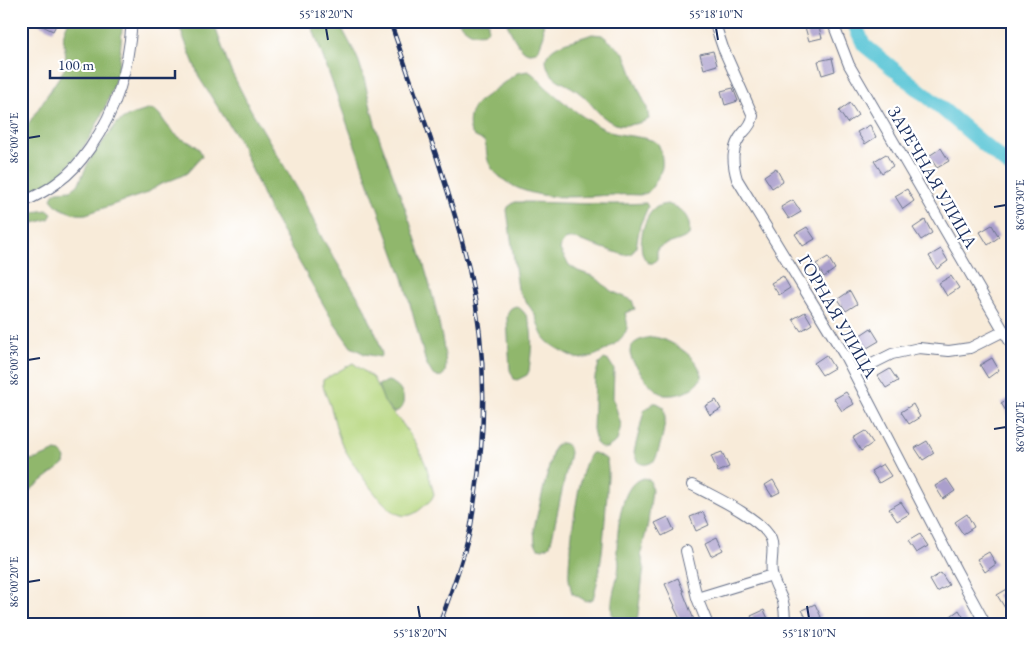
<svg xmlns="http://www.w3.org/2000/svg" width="1034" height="646" viewBox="0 0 1034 646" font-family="'EB Garamond',serif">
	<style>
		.green { fill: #b5d67d; stroke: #68826e }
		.forest { fill: #90b76c; stroke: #567365 }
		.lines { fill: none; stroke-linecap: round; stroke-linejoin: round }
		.river { stroke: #5cc6d7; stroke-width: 15 }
		.building { fill: #aa9fcc }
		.minor-casing { stroke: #687189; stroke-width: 12 }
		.minor { stroke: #fff; stroke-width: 10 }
		.rail-casing { stroke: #1b2f5e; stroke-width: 4.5 }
		.rail { stroke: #fff; stroke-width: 2.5; stroke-dasharray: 8; stroke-linecap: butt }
		.ticks { fill: none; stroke: #1b2f5e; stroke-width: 2 }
		.labels { text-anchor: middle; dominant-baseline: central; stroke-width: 4.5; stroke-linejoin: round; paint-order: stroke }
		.street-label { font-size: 18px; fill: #1b2f5e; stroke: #fff }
		.neatline { fill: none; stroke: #1b2f5e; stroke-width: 2 }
		.ticks-label { font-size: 12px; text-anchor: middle; fill: #1b2f5e }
	</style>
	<rect width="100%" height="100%" fill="#fff"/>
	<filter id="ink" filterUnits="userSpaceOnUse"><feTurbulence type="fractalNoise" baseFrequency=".02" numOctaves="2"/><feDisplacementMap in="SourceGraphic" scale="10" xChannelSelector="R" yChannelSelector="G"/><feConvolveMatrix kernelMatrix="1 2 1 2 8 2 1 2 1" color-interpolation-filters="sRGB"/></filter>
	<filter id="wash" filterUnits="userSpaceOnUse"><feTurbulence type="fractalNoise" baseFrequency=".0096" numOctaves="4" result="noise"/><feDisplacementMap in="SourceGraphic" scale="20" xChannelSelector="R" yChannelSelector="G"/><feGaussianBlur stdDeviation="1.12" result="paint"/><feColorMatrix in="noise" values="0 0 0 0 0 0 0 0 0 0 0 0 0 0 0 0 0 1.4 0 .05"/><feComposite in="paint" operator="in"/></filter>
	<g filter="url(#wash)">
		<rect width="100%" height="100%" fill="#f8ebd9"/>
		<path class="green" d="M353,363l20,15 16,31 13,14 14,20 10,22 8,29c-3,8 -7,9 -12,14 -6,5 -12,9 -21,7 -18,-4 -52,-56 -60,-73 -5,-12 -7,-25 -11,-37 -3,-9 -8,-16 -7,-25z"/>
		<g class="forest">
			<path d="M69,21h54c-2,14 -2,28 -4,42 -7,38 -34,95 -67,117 -10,7 -21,10 -31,15v-60l44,-67c4,-20 -8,-28 4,-47z"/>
			<polygon points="177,21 213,21 230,69 251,110 300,193 322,238 363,305 378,339 382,354 380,357 365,354 351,347 334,323 269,209 240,142 200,79"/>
			<path d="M310,21h29c5,14 15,27 20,41 9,26 12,54 22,80 25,69 51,135 63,207 1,9 7,34 -11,26l-7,-12 -23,-85z"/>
			<path d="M458,21h30v8l-3,4c-12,3 -20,-3 -27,-12z"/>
			<path d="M506,21h37l1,14 -6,16c-2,1 -5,2 -8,2 -11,0 -20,-23 -24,-32z"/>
			<path d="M592,34l10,1 23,19 8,22 14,32 2,11c-7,4 -21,7 -30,6 -19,-4 -27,-24 -42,-34 -7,-6 -16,-8 -23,-14 -5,-5 -10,-14 -7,-21 7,-14 31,-16 45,-22z"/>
			<path d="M528,71c8,4 13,12 20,18 19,16 39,33 63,43 10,4 43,5 47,12 3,4 5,17 4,23 0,4 -11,24 -15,26 -2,1 -5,1 -7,2 -46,-3 -102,14 -140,-18 -4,-4 -8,-7 -10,-12 -4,-6 -3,-16 -5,-23 -3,-3 -7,-3 -11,-6 -9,-9 -4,-28 5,-35l38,-28z"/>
			<path d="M150,109c10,2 11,9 17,16 4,5 9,11 15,14 10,5 17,5 20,17l-15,17 -8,4 -20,8 -12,8 -61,21c-11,2 -29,-5 -35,-15l2,-5 4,-3 14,-1 7,-5 12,-26 27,-36 12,-7z"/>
			<path d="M515,202c44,0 87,4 131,1l2,4 -8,18 -4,22 -5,7 -7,1 -52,-17 -7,2 -4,5 -1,5 9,15 9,6 17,6 16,14 21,9 3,9 -10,4c1,4 3,10 2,15 -3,15 -37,34 -51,30 -6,-2 -22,-11 -27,-15 -9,-7 -10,-18 -14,-28 -5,-9 -13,-17 -17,-26l-11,-79 1,-3z"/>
			<path d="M667,204c15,4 25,14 22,31 -11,8 -25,8 -32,14v10l-4,4h-4c-14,-8 -7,-43 4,-53 4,-4 8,-5 14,-6z"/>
			<polygon points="47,210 52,214 49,219 30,224 21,223 21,214"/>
			<path d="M516,306c22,11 15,45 13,65l-2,4 -10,5 -3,-1 -4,-9 -3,-52c1,-7 2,-10 9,-12z"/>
			<path d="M653,337c18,2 47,21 49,40 -9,14 -21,19 -38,18 -11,-6 -18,-14 -25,-25 -2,-4 -7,-8 -8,-13 -5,-14 11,-19 22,-20z"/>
			<polygon points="604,359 609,361 614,369 613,398 621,425 617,441 607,448 602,448 596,443 593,429 595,377 599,364"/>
			<path d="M388,381c13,4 18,14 14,27l-8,5 -10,-11 -6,-17z"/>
			<path d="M653,403h4l7,4c4,13 -4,41 -9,53 -7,5 -12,6 -18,1l-3,-8 1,-5 9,-37z"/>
			<path d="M560,443c8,0 9,3 10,10l-18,85 -2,7 -7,4 -5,-1 -3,-5 -1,-15 19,-78 3,-5z"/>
			<polygon points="56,451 61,452 65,458 64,464 21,497 21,461 36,459"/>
			<path d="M591,453h4l11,6c4,11 1,23 1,35 -3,35 -4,71 -14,105l-7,2 -14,-8c-2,-8 -4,-16 -3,-23 0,-21 10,-105 22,-117z"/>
			<path d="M644,478l6,2 2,10 -4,33 -7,31 3,13 -7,55 -1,3h-20c-11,-19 2,-41 3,-61 0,-4 -1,-7 -2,-11 0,-20 3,-72 27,-75z"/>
		</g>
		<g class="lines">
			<polyline class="river" points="853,21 864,45 933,101 1013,169"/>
		</g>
		<g id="blocks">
			<g class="building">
				<polygon points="32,21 58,21 53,31"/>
				<polygon points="818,24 822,38 809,41 805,27"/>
				<polygon points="713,51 717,65 704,69 700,54"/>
				<polygon points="832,58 835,71 822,75 818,61"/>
				<polygon points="733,88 738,101 725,105 721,91"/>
				<polygon points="850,103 858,115 847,123 839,111"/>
				<polygon points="870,125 876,137 865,144 857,132"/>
				<polygon points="941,148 949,161 937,168 929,156"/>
				<polygon points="886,154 893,166 882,173 874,161"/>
				<polygon points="776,168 783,181 772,188 764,176"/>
				<polygon points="907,189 914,201 903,209 895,196"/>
				<polygon points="793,200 801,212 789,219 781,207"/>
				<polygon points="925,220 932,233 921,240 913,228"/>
				<polygon points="992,225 999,237 988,245 980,232"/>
				<polygon points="807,227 815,239 803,246 795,234"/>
				<polygon points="941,249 948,261 937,269 929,256"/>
				<polygon points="828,257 835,269 824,277 816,264"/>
				<polygon points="783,276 790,288 779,295 771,283"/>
				<polygon points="951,276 959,288 947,296 939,283"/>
				<polygon points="850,291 857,304 846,311 838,299"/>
				<polygon points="805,312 812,324 801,331 793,319"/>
				<polygon points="871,328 879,341 867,348 859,336"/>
				<polygon points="826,355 834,368 822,375 814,363"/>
				<polygon points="992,358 999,370 988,378 980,365"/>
				<polygon points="890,369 898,381 886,388 878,376"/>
				<polygon points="846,392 854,404 842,411 834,399"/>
				<polygon points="1013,396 1013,413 1009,416 1001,403"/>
				<polygon points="716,400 721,409 710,415 705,406"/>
				<polygon points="913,404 920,417 909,424 901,412"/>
				<polygon points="865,431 873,443 861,451 853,438"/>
				<polygon points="927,441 934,453 923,460 915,448"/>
				<polygon points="722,452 729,467 718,472 711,456"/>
				<polygon points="883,464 891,476 879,483 871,471"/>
				<polygon points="947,479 955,491 943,499 935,486"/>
				<polygon points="773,480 780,492 772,496 765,485"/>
				<polygon points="901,502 909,514 897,521 889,509"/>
				<polygon points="703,512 709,525 696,531 690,517"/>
				<polygon points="967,514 974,527 963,534 955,522"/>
				<polygon points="668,517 674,530 662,536 655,523"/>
				<polygon points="920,534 928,546 916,553 908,541"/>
				<polygon points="717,537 723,550 711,556 705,543"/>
				<polygon points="989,552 996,564 985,572 977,559"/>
				<polygon points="941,573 949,585 937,592 930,580"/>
				<polygon points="678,578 684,592 683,592 696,625 683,625 674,607 675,606 665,584"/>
				<polygon points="1009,588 1013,594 1013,603 1005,608 997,595"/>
				<polygon points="815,604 821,617 809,623 802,610"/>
				<polygon points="764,610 770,623 766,625 756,625 751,616"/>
				<polygon points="959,610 967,623 964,625 952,625 948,618"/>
			</g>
		</g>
	</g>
	<g filter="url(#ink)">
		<use href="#blocks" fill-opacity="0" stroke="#687189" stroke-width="1"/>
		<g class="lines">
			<defs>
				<g id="minor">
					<path d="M714,21l9,27 30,68c-1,7 -5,12 -10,17 -12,14 -11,29 -6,46l108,177 111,214 30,55"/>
					<polyline points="832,21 849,65 1013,347"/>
					<path d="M21,203c13,-6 26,-12 37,-21 13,-9 23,-21 32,-34 28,-41 38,-78 42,-127"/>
					<polyline points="854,373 892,354 919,348 949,351 970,348 1004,331"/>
					<path d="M692,485c19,10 71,34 79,54 4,11 -1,22 1,34 1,10 8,19 11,29 2,7 2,15 2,23"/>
					<polyline points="686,551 697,598 708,625"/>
					<polyline points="697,598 772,575"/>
				</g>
			</defs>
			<use href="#minor" class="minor-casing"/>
			<use href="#minor" class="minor"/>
			<defs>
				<path id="rail" d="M390,21c28,82 59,164 79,248 17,75 18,154 6,229 -2,12 -3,25 -6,37 -8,31 -19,61 -30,90"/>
			</defs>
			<use href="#rail" class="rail-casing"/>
			<use href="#rail" class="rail"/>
		</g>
	</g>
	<path class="ticks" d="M326,28l2,12M716,28l2,12M28,138l12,-2M994,207l12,-2M28,360l12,-2M994,429l12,-2M28,582l12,-2M418,606l2,12M807,606l2,12"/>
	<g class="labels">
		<g class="street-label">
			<text transform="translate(933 177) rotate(60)">ЗАРЕЧНАЯ УЛИЦА</text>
			<text transform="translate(838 316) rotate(60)">ГОРНАЯ УЛИЦА</text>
		</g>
	</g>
	<rect width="1034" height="646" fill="none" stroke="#fff" stroke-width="55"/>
	<path d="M50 70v8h125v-8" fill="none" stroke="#1b2f5e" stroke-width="2.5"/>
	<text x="58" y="70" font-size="15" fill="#1b2f5e" stroke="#ffffff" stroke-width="4" paint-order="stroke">100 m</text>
	<rect x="28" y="28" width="978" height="590" class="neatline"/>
	<g class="ticks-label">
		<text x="326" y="18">55°18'20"N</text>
		<text x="716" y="18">55°18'10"N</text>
		<text transform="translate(14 138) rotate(-90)" y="4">86°00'40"E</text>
		<text transform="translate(1020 205) rotate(-90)" y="4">86°00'30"E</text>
		<text transform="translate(14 360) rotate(-90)" y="4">86°00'30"E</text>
		<text transform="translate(1020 427) rotate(-90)" y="4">86°00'20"E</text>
		<text transform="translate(14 582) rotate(-90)" y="4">86°00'20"E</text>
		<text x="420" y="637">55°18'20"N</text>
		<text x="809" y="637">55°18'10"N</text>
	</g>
</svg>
